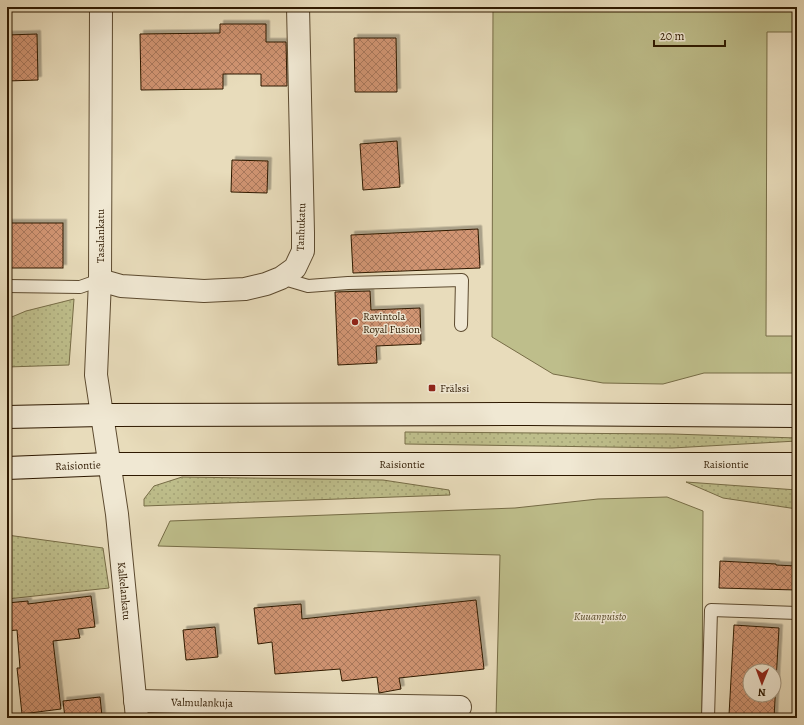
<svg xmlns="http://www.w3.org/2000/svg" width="804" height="725" viewBox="0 0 804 725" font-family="Alegreya,serif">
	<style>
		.grass { fill: url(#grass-dots); stroke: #766c46 }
		.green { fill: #bebe8b; stroke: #766c46 }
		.building { fill: url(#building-cross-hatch); stroke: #2e1900; fill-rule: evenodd; filter: url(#shadow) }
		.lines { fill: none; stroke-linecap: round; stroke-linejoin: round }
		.service-casing { stroke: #5c4a2f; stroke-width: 14 }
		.minor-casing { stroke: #5c4a2f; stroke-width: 24 }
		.secondary-casing { stroke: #2e1900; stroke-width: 24 }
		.service { stroke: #f0e8d3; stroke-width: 12 }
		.minor { stroke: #f0e8d3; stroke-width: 22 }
		.secondary { stroke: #f0e8d3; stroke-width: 22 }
		.poi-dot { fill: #8f2418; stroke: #f0e8d3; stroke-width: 1.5 }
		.labels { text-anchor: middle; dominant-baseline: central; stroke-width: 3; stroke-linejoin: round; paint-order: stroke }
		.street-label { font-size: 11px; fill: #2e1900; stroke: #f0e8d3 }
		.poi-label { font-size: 11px; fill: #2e1900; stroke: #f0e8d3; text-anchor: start }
		.park-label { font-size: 11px; font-style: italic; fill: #594b2a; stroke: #f0e8d3 }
	</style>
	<defs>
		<pattern id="grass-dots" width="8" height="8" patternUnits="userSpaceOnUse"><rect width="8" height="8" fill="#bebe8b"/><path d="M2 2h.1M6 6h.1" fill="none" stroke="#a4a376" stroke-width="1.8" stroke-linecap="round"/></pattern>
		<pattern id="building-cross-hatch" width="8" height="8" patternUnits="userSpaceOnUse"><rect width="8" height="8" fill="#d09472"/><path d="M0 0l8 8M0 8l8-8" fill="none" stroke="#a9785b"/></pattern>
		<filter id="shadow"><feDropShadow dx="3.5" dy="-3.5" stdDeviation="0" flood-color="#0004"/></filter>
	</defs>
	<rect width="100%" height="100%" fill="#e8dcbb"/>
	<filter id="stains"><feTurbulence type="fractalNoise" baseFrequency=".005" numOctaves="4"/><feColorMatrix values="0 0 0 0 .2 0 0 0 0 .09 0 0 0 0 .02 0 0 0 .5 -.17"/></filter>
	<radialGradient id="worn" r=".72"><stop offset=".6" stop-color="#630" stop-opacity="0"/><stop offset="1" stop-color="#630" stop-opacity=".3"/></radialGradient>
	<g class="grass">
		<polygon points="74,299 69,365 7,367 7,319 26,311"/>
		<polygon points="405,432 672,434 797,438 797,441 672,448 405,444"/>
		<polygon points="182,477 383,480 449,490 450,495 144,506 144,499 154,486"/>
		<polygon points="686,482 797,490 797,509 723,498"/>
		<polygon points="7,535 103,548 109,588 7,599"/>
	</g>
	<g class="green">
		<polygon points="493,7 797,7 797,32 767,32 766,336 797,336 797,373 704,373 663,384 603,383 553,374 492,337"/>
		<polygon points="667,497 703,511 702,718 496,718 500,555 158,546 170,521 515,508 598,499"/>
	</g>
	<g class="building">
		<polygon points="220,24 266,24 266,42 286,42 287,86 261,86 261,74 223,74 223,89 141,90 140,34 220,33"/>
		<polygon points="37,34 38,80 7,81 7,35"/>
		<polygon points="354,38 396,38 397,92 355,92"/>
		<polygon points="397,141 400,187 363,190 360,144"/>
		<polygon points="232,160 268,161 267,193 231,192"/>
		<rect x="7" y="223" width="56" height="45"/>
		<polygon points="478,229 480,268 353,273 351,235"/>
		<polygon points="370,291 371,310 420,308 421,344 376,346 377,363 338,365 335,292"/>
		<polygon points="720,561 776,564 776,565 797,566 797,590 719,588"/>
		<polygon points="91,596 95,627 78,629 80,638 53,641 61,709 22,714 17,668 20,668 17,630 7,631 7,603 28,601 28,604"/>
		<polygon points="476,600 484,669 399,678 401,689 379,693 377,677 342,681 340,669 275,674 272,642 258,644 254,608 301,604 302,619"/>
		<path d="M734,625l45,3 -5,90 -45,-3zM750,671h24v24h-24z"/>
		<polygon points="215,627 218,657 186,660 183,630"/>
		<polygon points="100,697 102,716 65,718 63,701"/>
	</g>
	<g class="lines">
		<defs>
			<g id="service">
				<polyline points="281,278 308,286 348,283 462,280 461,325"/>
				<polyline points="7,286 80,287 100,280"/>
				<polyline points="708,718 711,610 797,613"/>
			</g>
			<g id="minor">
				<path id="s1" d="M101,7l-1,273 -4,95 21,139 20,204"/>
				<polyline points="100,280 121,286 204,291 245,289 266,284 281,278 295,268 303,251 303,233 298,7"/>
				<path id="s2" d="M135,701l325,6"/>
			</g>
			<g id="secondary">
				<polyline points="7,417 102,415 528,414 797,416"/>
				<path id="s3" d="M7,468l102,-4h688"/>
			</g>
		</defs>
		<use href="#service" class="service-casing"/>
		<use href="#minor" class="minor-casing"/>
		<use href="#secondary" class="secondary-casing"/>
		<use href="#service" class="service"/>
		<use href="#minor" class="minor"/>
		<use href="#secondary" class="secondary"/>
	</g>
	<g class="poi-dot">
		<circle cx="355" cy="322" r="4"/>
		<rect x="428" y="384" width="8" height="8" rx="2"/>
	</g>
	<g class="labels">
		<g class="street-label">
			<text transform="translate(301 227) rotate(-88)">Tanhukatu</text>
			<text transform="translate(100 236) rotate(-90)">Tasalankatu</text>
			<text stroke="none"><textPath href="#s3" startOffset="395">Raisiontie</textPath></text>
			<text stroke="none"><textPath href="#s3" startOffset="719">Raisiontie</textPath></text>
			<text stroke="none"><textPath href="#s3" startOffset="71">Raisiontie</textPath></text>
			<text stroke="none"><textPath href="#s1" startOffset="586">Kalkelankatu</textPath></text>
			<text stroke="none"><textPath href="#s2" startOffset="67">Valmulankuja</textPath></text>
		</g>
		<g class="poi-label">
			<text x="363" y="316">Ravintola<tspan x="363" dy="13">Royal Fusion</tspan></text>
			<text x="440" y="388">Frälssi</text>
		</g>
		<g class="park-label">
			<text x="600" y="616">Kuuanpuisto</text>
		</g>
	</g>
	<rect width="804" height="725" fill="none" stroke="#e8dcbb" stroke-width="24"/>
	<rect x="8" y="8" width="788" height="709" fill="none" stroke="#2e1900" stroke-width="2"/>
	<rect x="12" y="12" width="780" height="701" fill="none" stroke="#2e1900"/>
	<g transform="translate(762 683) rotate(181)"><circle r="19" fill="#f0e8d3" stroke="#a2957f"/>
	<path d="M0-3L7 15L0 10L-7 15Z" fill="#8f2418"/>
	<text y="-6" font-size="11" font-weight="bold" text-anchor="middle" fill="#2e1900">N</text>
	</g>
	<path d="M654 40v6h71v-6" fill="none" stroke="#2e1900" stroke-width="2"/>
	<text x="660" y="40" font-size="12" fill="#2e1900" stroke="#f0e8d3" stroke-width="3" paint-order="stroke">20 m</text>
	<rect width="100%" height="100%" filter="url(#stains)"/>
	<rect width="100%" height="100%" fill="url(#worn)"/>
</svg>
